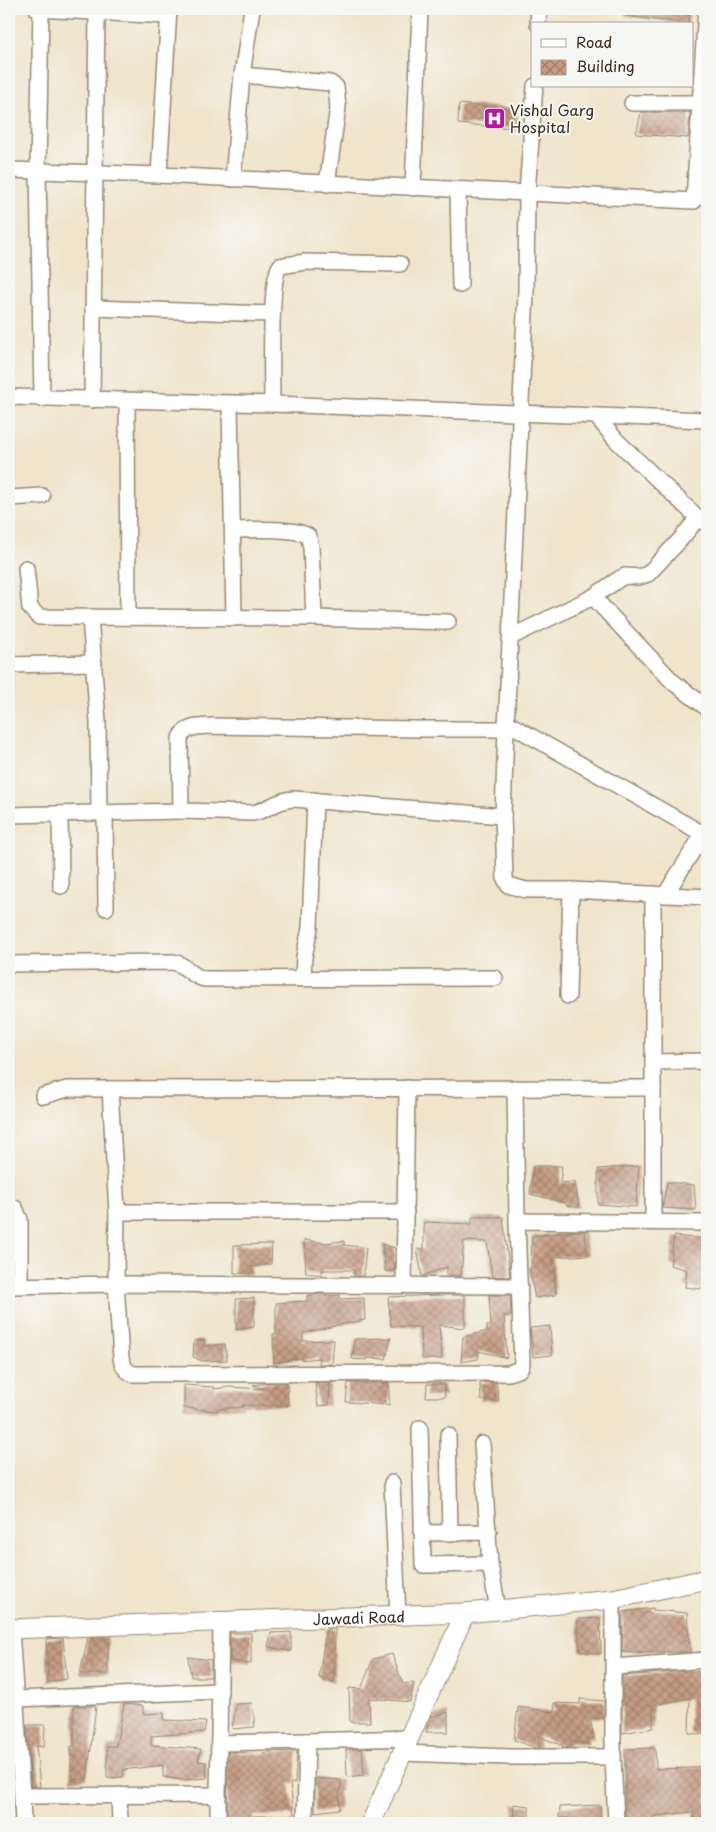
<svg xmlns="http://www.w3.org/2000/svg" width="716" height="1832" viewBox="0 0 716 1832" font-family="'Playpen Sans',sans-serif">
	<style>
		.building { fill: url(#building-cross-hatch) }
		.lines { fill: none; stroke-linecap: round; stroke-linejoin: round }
		.minor-casing { stroke: #968774; stroke-width: 18 }
		.tertiary-casing { stroke: #968774; stroke-width: 21 }
		.minor { stroke: #fff; stroke-width: 15 }
		.tertiary { stroke: #fff; stroke-width: 19 }
		.labels { text-anchor: middle; dominant-baseline: central; stroke-width: 4; stroke-linejoin: round; paint-order: stroke }
		.poi-label { font-size: 15px; fill: #3b2a1e; stroke: #f6f6f2; text-anchor: start }
		.street-label { font-size: 15px; fill: #3b2a1e; stroke: #f6f6f2 }
	</style>
	<defs>
		<pattern id="building-cross-hatch" width="8" height="8" patternUnits="userSpaceOnUse" patternTransform="scale(1.25)"><rect width="8" height="8" fill="#c59b83"/><path d="M0 0l8 8M0 8l8-8" fill="none" stroke="#a17f6b"/></pattern>
	</defs>
	<rect width="100%" height="100%" fill="#f6f6f2"/>
	<filter id="ink" filterUnits="userSpaceOnUse"><feTurbulence type="fractalNoise" baseFrequency=".02" numOctaves="2"/><feDisplacementMap in="SourceGraphic" scale="10" xChannelSelector="R" yChannelSelector="G"/><feConvolveMatrix kernelMatrix="1 2 1 2 8 2 1 2 1" color-interpolation-filters="sRGB"/></filter>
	<filter id="wash" filterUnits="userSpaceOnUse"><feTurbulence type="fractalNoise" baseFrequency=".0096" numOctaves="4" result="noise"/><feDisplacementMap in="SourceGraphic" scale="20" xChannelSelector="R" yChannelSelector="G"/><feGaussianBlur stdDeviation="1.12" result="paint"/><feColorMatrix in="noise" values="0 0 0 0 0 0 0 0 0 0 0 0 0 0 0 0 0 1.4 0 .05"/><feComposite in="paint" operator="in"/></filter>
	<g filter="url(#wash)">
		<rect width="100%" height="100%" fill="#f0e4ca"/>
		<g id="blocks">
			<g class="building">
				<polygon points="625,9 690,9 688,24 625,16"/>
				<polygon points="459,104 517,109 515,128 458,124"/>
				<polygon points="641,112 690,112 688,138 636,134"/>
				<polygon points="533,1166 562,1166 560,1183 575,1182 579,1208 566,1205 566,1203 530,1194"/>
				<polygon points="639,1166 636,1207 598,1204 598,1169"/>
				<polygon points="667,1182 694,1185 696,1210 662,1208"/>
				<polygon points="472,1217 503,1217 510,1277 492,1276 487,1242 464,1241 461,1276 447,1275 447,1267 422,1276 417,1249 424,1249 424,1222 472,1224"/>
				<polygon points="579,1231 584,1231 588,1255 553,1257 556,1295 535,1298 529,1268 531,1268 532,1236"/>
				<polygon points="674,1236 707,1239 707,1283 700,1289 685,1287 687,1270 670,1265"/>
				<polygon points="304,1240 325,1243 344,1241 344,1245 366,1248 363,1276 354,1276 354,1270 322,1270 322,1275 306,1273"/>
				<polygon points="272,1244 271,1264 251,1267 251,1274 234,1273 234,1245"/>
				<polygon points="382,1244 395,1248 395,1271 385,1271"/>
				<polygon points="318,1294 326,1294 326,1296 340,1295 340,1299 364,1298 365,1320 339,1325 335,1325 335,1326 303,1333 303,1341 334,1340 332,1364 319,1364 319,1358 301,1360 301,1358 274,1363 273,1334 276,1334 276,1303 307,1301 307,1296"/>
				<polygon points="439,1295 465,1295 465,1328 439,1325 442,1359 422,1359 421,1327 391,1326 388,1297"/>
				<polygon points="489,1295 510,1295 511,1316 504,1316 507,1358 479,1351 478,1359 461,1362 463,1337 487,1331 487,1326 491,1326"/>
				<polygon points="254,1298 254,1327 236,1330 236,1299"/>
				<polygon points="550,1326 552,1355 533,1357 530,1328"/>
				<polygon points="391,1338 386,1359 367,1358 367,1360 352,1359 355,1339"/>
				<polygon points="204,1340 204,1346 225,1344 227,1360 202,1361 193,1357 194,1341"/>
				<polygon points="496,1382 499,1401 481,1400 480,1383"/>
				<polygon points="269,1383 287,1383 288,1406 243,1405 243,1407 217,1409 217,1411 184,1408 184,1385 214,1387 214,1389 229,1387 264,1389 253,1385"/>
				<polygon points="315,1383 330,1383 329,1405 318,1406"/>
				<polygon points="348,1383 389,1383 389,1405 346,1402"/>
				<polygon points="427,1384 444,1384 445,1397 426,1397"/>
				<polygon points="653,1608 653,1610 687,1613 690,1652 622,1652 623,1612"/>
				<polygon points="600,1618 601,1654 580,1651 577,1619"/>
				<polygon points="326,1629 335,1629 334,1682 319,1678"/>
				<polygon points="291,1632 291,1651 268,1647 271,1633"/>
				<polygon points="230,1633 251,1633 251,1664 230,1661"/>
				<polygon points="88,1637 108,1638 108,1674 80,1674"/>
				<polygon points="63,1638 67,1679 48,1682 46,1639"/>
				<polygon points="392,1654 403,1684 414,1683 410,1702 369,1698 370,1722 350,1722 349,1688 361,1689 373,1659"/>
				<polygon points="188,1657 211,1660 211,1677 191,1677"/>
				<polygon points="691,1671 707,1673 707,1735 689,1733 690,1698 653,1705 653,1728 622,1733 622,1676"/>
				<polygon points="580,1699 604,1701 604,1718 590,1718 594,1738 588,1739 589,1744 570,1742 570,1748 568,1748 538,1736 540,1748 536,1748 514,1740 518,1707 555,1712 554,1703 580,1704"/>
				<polygon points="252,1703 255,1727 232,1729 236,1704"/>
				<polygon points="124,1704 143,1706 143,1714 164,1713 164,1720 206,1722 204,1732 151,1736 151,1745 201,1749 198,1761 206,1762 207,1778 183,1780 163,1777 163,1765 123,1770 123,1777 107,1778 107,1746 116,1746"/>
				<polygon points="74,1706 96,1706 87,1779 71,1780 71,1746 74,1746"/>
				<polygon points="448,1712 448,1732 426,1732 431,1717"/>
				<polygon points="27,1725 45,1725 44,1747 36,1746 40,1787 31,1787"/>
				<polygon points="655,1748 656,1769 693,1768 693,1767 707,1766 707,1823 694,1823 694,1812 654,1816 654,1823 625,1820 625,1749"/>
				<polygon points="346,1749 362,1749 364,1775 347,1777"/>
				<polygon points="297,1751 295,1783 290,1783 294,1815 253,1816 253,1823 227,1823 228,1752 266,1754 266,1752"/>
				<polygon points="315,1778 341,1780 341,1791 339,1792 340,1809 315,1812"/>
				<polygon points="513,1804 529,1806 529,1823 514,1823"/>
				<polygon points="600,1805 601,1821 559,1818 560,1807"/>
			</g>
		</g>
	</g>
	<g filter="url(#ink)">
		<use href="#blocks" fill-opacity="0" stroke="#968774" stroke-width="1"/>
		<g class="lines">
			<defs>
				<g id="minor">
					<polyline points="37,9 168,16"/>
					<polyline points="41,9 38,171 42,399"/>
					<polyline points="538,24 539,9"/>
					<polyline points="242,75 330,83 336,87 338,107 327,184"/>
					<polyline points="535,86 527,193 526,292 506,729 503,816 505,879 508,885 526,890 571,890 707,897"/>
					<polyline points="632,103 707,103"/>
					<polyline points="9,170 159,175 169,9"/>
					<polyline points="159,175 694,201 706,9"/>
					<polyline points="233,179 242,75 252,9"/>
					<polyline points="413,188 420,9"/>
					<polyline points="458,190 460,285"/>
					<polyline points="93,308 272,314"/>
					<polyline points="9,397 272,404 707,420"/>
					<polyline points="92,400 97,12"/>
					<polyline points="127,401 128,617"/>
					<polyline points="230,404 234,618"/>
					<path d="M272,404c0,-22 -3,-125 8,-138l25,-4 95,2"/>
					<polyline points="596,416 616,440 698,518"/>
					<polyline points="9,498 42,496"/>
					<path d="M233,530c18,0 61,-3 75,6l3,10 3,72"/>
					<polyline points="26,568 30,608 39,617 314,618 448,622"/>
					<polyline points="593,597 673,682 707,708"/>
					<polyline points="90,617 98,722 99,813"/>
					<polyline points="511,637 593,597 619,579 625,576 639,577 648,574 680,540 698,518 707,524"/>
					<polyline points="9,665 94,663"/>
					<polyline points="506,722 703,834"/>
					<path d="M181,811l72,2c15,-3 26,-14 41,-14l209,17"/>
					<polyline points="105,813 106,908"/>
					<polyline points="60,814 61,886"/>
					<path d="M9,815l172,-4 -1,-73c5,-12 19,-11 31,-12l206,3h89"/>
					<polyline points="665,895 707,828"/>
					<path d="M9,964l164,-2c13,2 18,15 32,17l290,-1"/>
					<polyline points="303,978 304,957 310,928 315,800"/>
					<polyline points="568,996 571,890"/>
					<polyline points="653,1062 707,1061"/>
					<polyline points="515,1088 517,1221"/>
					<path d="M110,1089l7,123 -1,72 5,74c1,8 5,13 12,16l376,-1 11,-4 2,-5 -5,-143 190,2"/>
					<polyline points="43,1096 67,1089 653,1088"/>
					<polyline points="9,1206 15,1208 20,1220 20,1285"/>
					<polyline points="117,1212 406,1212"/>
					<polyline points="653,1222 653,894"/>
					<polyline points="404,1285 407,1088"/>
					<polyline points="9,1286 116,1284 520,1286"/>
					<polyline points="420,1428 423,1565 490,1564 498,1610"/>
					<polyline points="448,1435 450,1533"/>
					<polyline points="482,1444 490,1564"/>
					<polyline points="392,1483 398,1616"/>
					<polyline points="422,1533 489,1532"/>
					<polyline points="613,1599 613,1757 616,1823"/>
					<polyline points="11,1629 22,1796 218,1795 218,1823"/>
					<polyline points="614,1667 707,1660"/>
					<polyline points="16,1699 220,1691"/>
					<polyline points="219,1743 307,1741"/>
					<polyline points="403,1753 508,1757 613,1757"/>
					<polyline points="119,1795 120,1823"/>
					<polyline points="218,1795 221,1623"/>
					<polyline points="22,1796 23,1823"/>
					<polyline points="305,1823 307,1741 409,1738"/>
				</g>
				<g id="tertiary">
					<path id="s1" d="M9,1629l456,-16 148,-14 94,-20"/>
					<polyline points="371,1823 465,1613"/>
				</g>
			</defs>
			<use href="#minor" class="minor-casing"/>
			<use href="#tertiary" class="tertiary-casing"/>
			<use href="#minor" class="minor"/>
			<use href="#tertiary" class="tertiary"/>
		</g>
	</g>
	<defs>
		<symbol id="hospital-square" viewBox="-11 -11 22 22"><rect x="-9" y="-9" width="18" height="18" rx="4" fill="#b5179e" stroke="#f6f6f2"/><path d="M-5-5h3v3.5h4V-5h3V5h-3V1.5h-4V5h-3Z" fill="#fff"/></symbol>
	</defs>
	<g fill-rule="evenodd">
		<use href="#hospital-square" x="482" y="106" width="25" height="25"/>
	</g>
	<g class="labels">
		<g class="poi-label">
			<text x="510" y="109">Vishal Garg<tspan x="510" dy="17">Hospital</tspan></text>
		</g>
		<g class="street-label">
			<text stroke="none"><textPath href="#s1" startOffset="350">Jawadi Road</textPath></text>
		</g>
	</g>
	<rect width="716" height="1832" fill="none" stroke="#f6f6f2" stroke-width="30"/>
	<rect x="531" y="22" width="162" height="65" fill="#f6f6f2" stroke="#aba49d"/>
	<rect x="541" y="39" width="25" height="8" fill="#ffffff" stroke="#aba49d"/>
	<text x="576" y="48" font-size="15" fill="#3b2a1e">Road</text>
	<rect x="541" y="60" width="25" height="15" fill="url(#building-cross-hatch)" stroke="#aba49d"/>
	<text x="576" y="72" font-size="15" fill="#3b2a1e">Building</text>
</svg>
